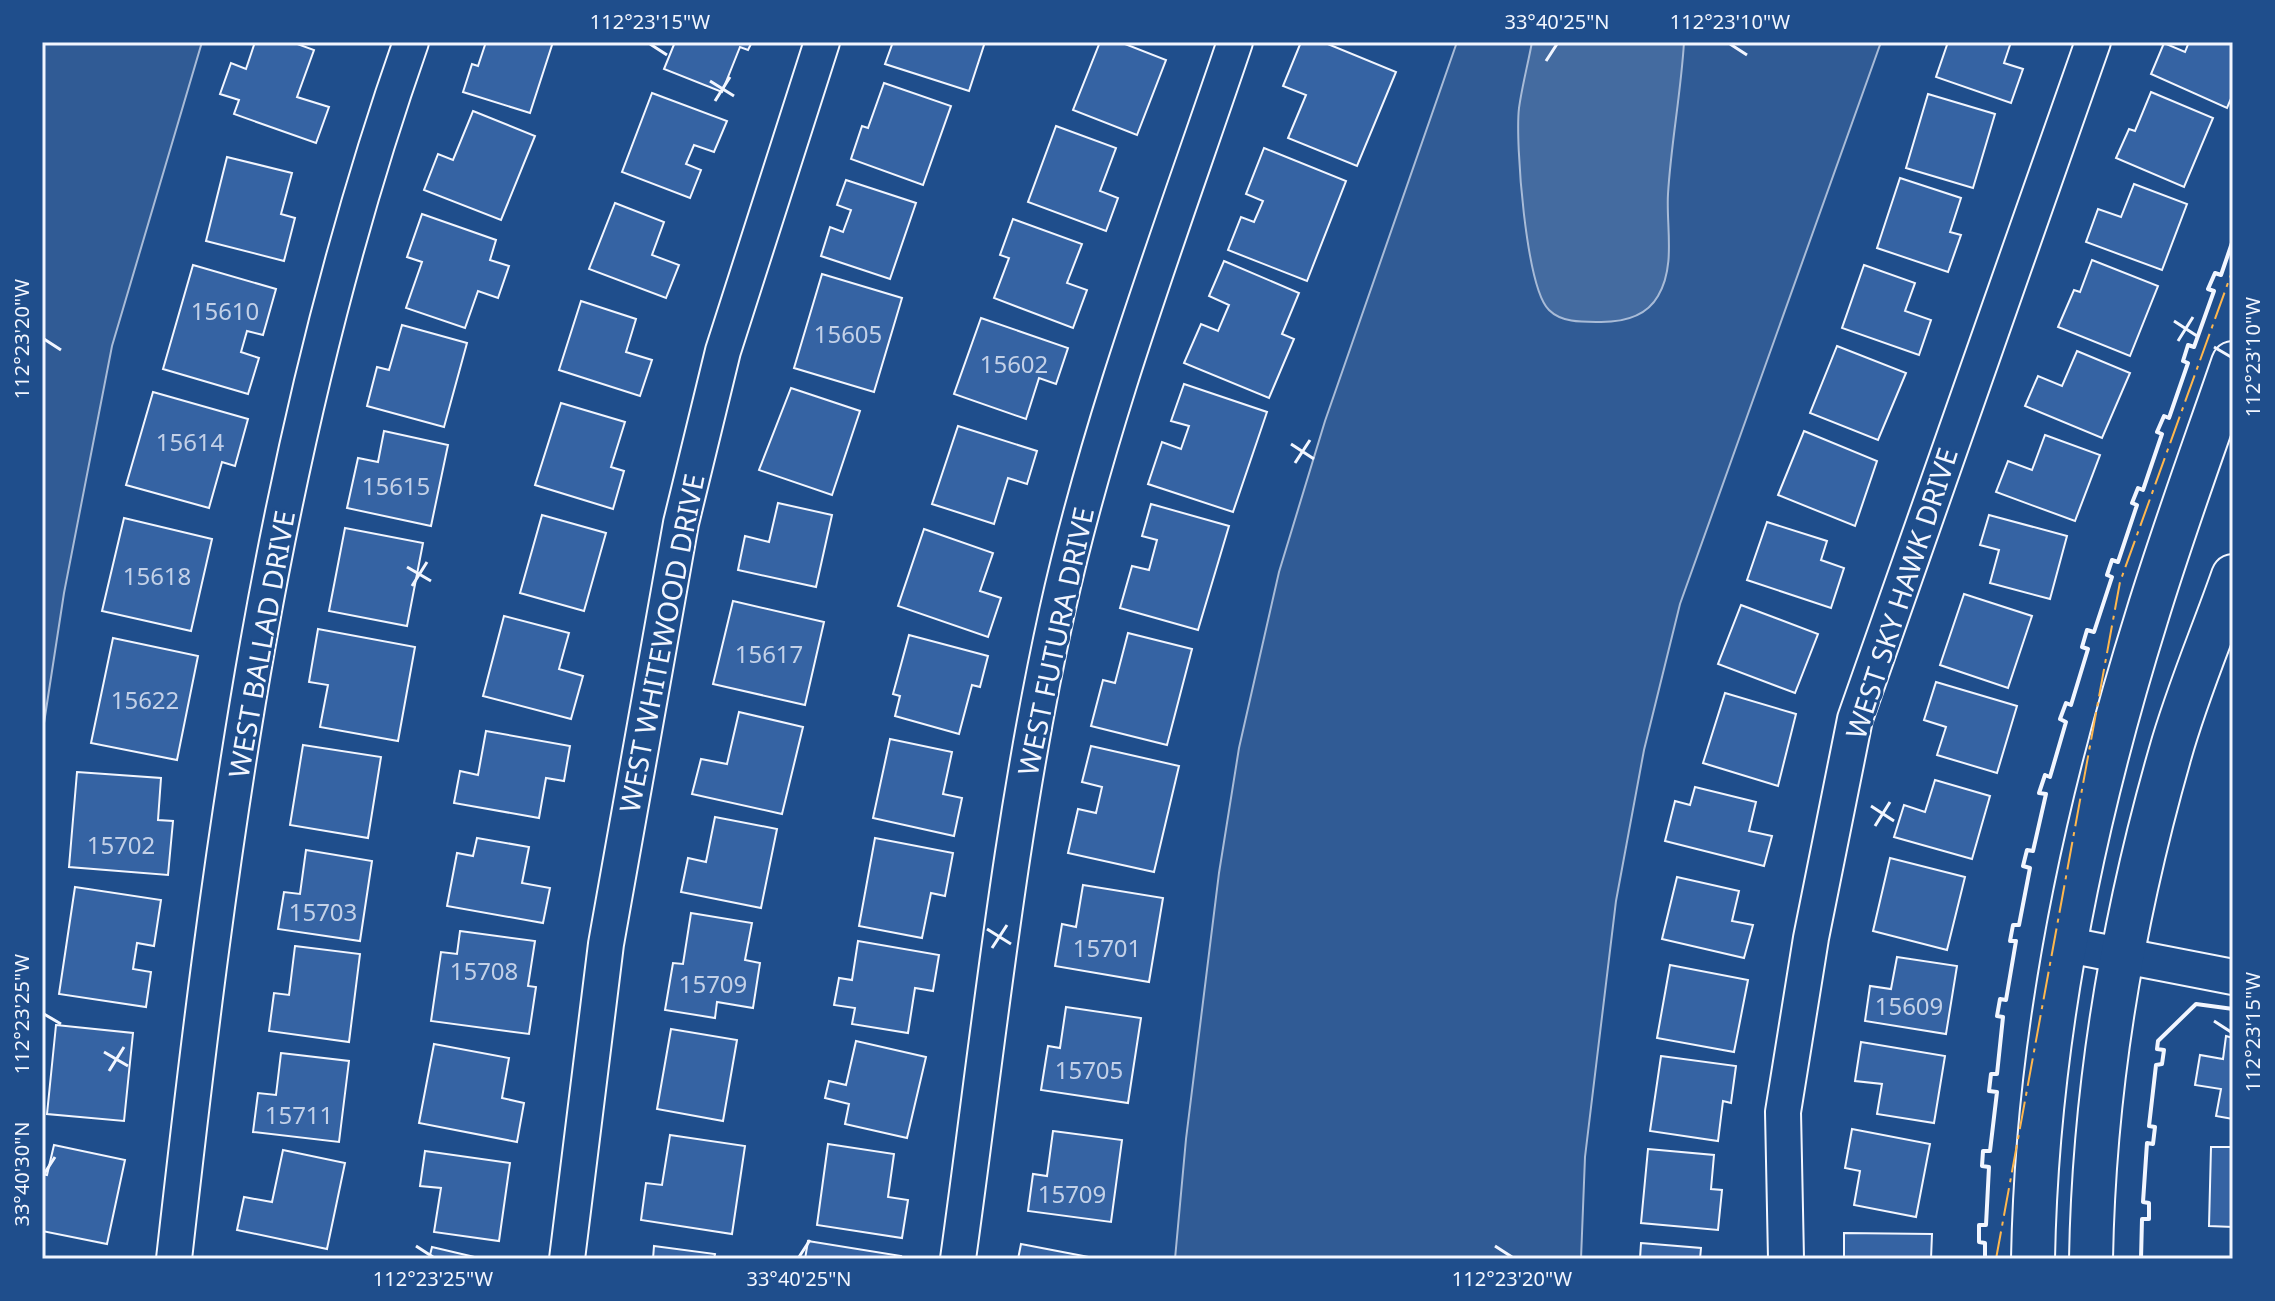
<svg xmlns="http://www.w3.org/2000/svg" width="2275" height="1301" viewBox="0 0 2275 1301" font-family="'Noto Sans',sans-serif">
	<style>
		.built { fill: #305b95; stroke: #a8bbd7; stroke-width: 2 }
		.water { fill: #446ba0; stroke: #a8bbd7; stroke-width: 2 }
		.building { fill: #3563a3; stroke: #f2f6ff; stroke-width: 2 }
		.lines { fill: none; stroke-linecap: round; stroke-linejoin: round }
		.minor-casing { stroke: #f2f6ff; stroke-width: 38 }
		.major-casing { stroke: #f2f6ff; stroke-width: 46 }
		.minor { stroke: #1f4e8c; stroke-width: 34 }
		.major { stroke: #1f4e8c; stroke-width: 42 }
		.wall { stroke: #f2f6ff; stroke-width: 4 }
		.power { stroke: #ffb74d; stroke-width: 2; stroke-dasharray: 28 6 4 6; stroke-linecap: butt }
		.ticks { fill: none; stroke: #f2f6ff; stroke-width: 3 }
		.labels { text-anchor: middle; dominant-baseline: central; stroke-width: 6; stroke-linejoin: round; paint-order: stroke }
		.number-label { font-size: 24px; fill: #c3d1e8 }
		.street-label { font-size: 28px; fill: #f2f6ff; stroke: #1f4e8c }
		.neatline { fill: none; stroke: #f2f6ff; stroke-width: 3 }
		.ticks-label { font-size: 20px; text-anchor: middle; fill: #f2f6ff }
	</style>
	<rect width="100%" height="100%" fill="#1f4e8c"/>
	<g class="built">
		<polygon points="42,42 202,42 112,346 64,593 42,736"/>
		<polygon points="1457,42 1881,42 1680,604 1644,750 1616,901 1585,1157 1581,1259 1175,1259 1186,1139 1219,873 1239,748 1279,572 1325,421"/>
	</g>
	<path class="water" d="M1532,42h152c-3,51 -13,101 -16,152 -2,32 8,72 -10,102 -12,21 -34,26 -57,26 -18,0 -39,1 -52,-12 -23,-22 -34,-168 -30,-202 3,-22 9,-44 13,-66z"/>
	<g class="building">
		<polygon points="255,42 292,42 314,50 297,97 329,107 316,143 234,114 239,100 220,94 231,63 246,69"/>
		<polygon points="486,42 553,42 530,113 463,92 472,64 478,66"/>
		<polygon points="675,42 752,42 748,50 740,47 722,92 664,69"/>
		<polygon points="893,42 985,42 969,91 885,64"/>
		<polygon points="1100,42 1120,42 1166,60 1137,135 1073,110"/>
		<polygon points="1301,42 1323,42 1396,72 1357,166 1288,138 1306,95 1283,86"/>
		<polygon points="1948,42 2011,42 2004,63 2023,69 2011,103 1936,77"/>
		<polygon points="2189,42 2233,42 2233,94 2227,108 2151,74 2164,43 2185,52"/>
		<polygon points="884,83 951,106 923,185 851,159 862,126 868,128"/>
		<polygon points="2151,92 2213,118 2184,187 2116,158 2129,129 2135,131"/>
		<polygon points="652,93 727,121 714,152 694,145 686,164 701,170 690,198 622,172"/>
		<polygon points="1928,94 1995,114 1973,188 1906,168"/>
		<polygon points="473,111 535,136 501,220 424,190 438,154 453,160"/>
		<polygon points="1056,126 1116,148 1100,191 1118,198 1106,231 1028,202"/>
		<polygon points="1264,148 1346,181 1307,281 1228,250 1241,217 1254,222 1263,201 1246,194"/>
		<polygon points="227,157 292,173 281,214 295,218 284,261 206,241"/>
		<polygon points="1900,178 1961,198 1950,232 1961,235 1948,272 1877,248"/>
		<polygon points="846,180 916,203 890,279 821,256 830,227 843,232 851,210 837,205"/>
		<polygon points="2134,184 2187,204 2162,270 2086,242 2098,209 2121,217"/>
		<polygon points="615,203 664,222 652,255 679,265 666,298 589,269"/>
		<polygon points="422,214 496,240 490,260 509,266 498,298 478,291 465,328 406,308 422,262 407,257"/>
		<polygon points="1013,219 1082,244 1067,283 1087,290 1073,328 994,298 1009,258 1000,255"/>
		<polygon points="2092,260 2158,286 2130,356 2058,327 2074,290 2080,292"/>
		<polygon points="1224,261 1299,293 1282,334 1294,339 1269,398 1184,363 1201,324 1218,331 1229,305 1209,296"/>
		<polygon points="193,265 276,289 263,335 247,331 241,352 259,358 248,394 163,369"/>
		<polygon points="1864,265 1915,283 1905,311 1931,320 1919,355 1842,328"/>
		<polygon points="822,274 902,298 874,392 794,368"/>
		<polygon points="581,301 636,319 626,352 652,360 640,396 559,370"/>
		<polygon points="981,318 1068,348 1056,384 1039,378 1026,419 954,394"/>
		<polygon points="402,325 467,343 444,427 367,406 377,367 389,370"/>
		<polygon points="1837,346 1906,373 1878,440 1810,413"/>
		<polygon points="2077,351 2130,373 2102,438 2025,406 2038,376 2062,386"/>
		<polygon points="1184,384 1267,412 1233,512 1148,484 1162,442 1181,449 1189,426 1171,421"/>
		<polygon points="791,388 860,411 832,495 759,470"/>
		<polygon points="153,392 248,419 235,466 222,462 209,508 126,485"/>
		<polygon points="561,403 625,422 611,467 624,471 613,509 535,485"/>
		<polygon points="958,426 1037,451 1027,484 1008,478 994,524 932,504"/>
		<polygon points="384,431 448,445 431,526 347,508 358,458 378,462"/>
		<polygon points="1804,431 1877,461 1855,526 1778,495"/>
		<polygon points="2045,435 2100,455 2075,521 1996,492 2008,461 2032,470"/>
		<polygon points="778,503 832,515 816,587 738,570 745,536 769,542"/>
		<polygon points="1151,504 1229,526 1198,630 1120,608 1132,566 1149,570 1157,540 1142,536"/>
		<polygon points="542,515 606,533 584,611 520,593"/>
		<polygon points="1989,515 2067,536 2050,599 1990,583 1999,550 1980,545"/>
		<polygon points="124,518 212,539 191,631 102,611"/>
		<polygon points="1767,522 1827,541 1821,560 1844,568 1831,608 1747,580"/>
		<polygon points="345,528 423,543 407,626 329,611"/>
		<polygon points="924,529 993,553 980,591 1001,598 988,637 898,606"/>
		<polygon points="1964,594 2032,616 2008,688 1940,665"/>
		<polygon points="733,601 824,622 805,705 713,684"/>
		<polygon points="1741,605 1818,634 1795,693 1718,664"/>
		<polygon points="504,616 569,633 559,669 583,676 571,719 483,696"/>
		<polygon points="318,629 415,647 398,741 320,727 328,685 309,682"/>
		<polygon points="1128,633 1192,649 1167,745 1091,726 1103,680 1115,683"/>
		<polygon points="909,635 988,656 980,687 972,685 959,734 895,716 900,696 893,694"/>
		<polygon points="113,638 198,656 177,760 91,743"/>
		<polygon points="1936,682 2017,706 1997,773 1937,755 1946,727 1924,720"/>
		<polygon points="1725,693 1796,714 1778,786 1703,763"/>
		<polygon points="739,712 803,727 782,814 692,794 701,759 727,764"/>
		<polygon points="486,731 570,746 564,781 546,778 539,818 454,803 460,771 478,775"/>
		<polygon points="890,739 952,752 943,794 962,798 954,836 873,818"/>
		<polygon points="303,745 381,757 368,838 290,825"/>
		<polygon points="1091,746 1179,766 1154,872 1068,853 1078,809 1096,813 1102,787 1082,782"/>
		<polygon points="77,772 161,778 158,820 173,821 168,875 69,867"/>
		<polygon points="1935,780 1990,796 1972,859 1894,837 1904,805 1925,812"/>
		<polygon points="1695,787 1756,802 1749,831 1772,836 1764,866 1665,841 1675,801 1690,805"/>
		<polygon points="715,817 777,829 761,908 681,892 688,858 706,862"/>
		<polygon points="477,838 529,847 522,883 550,888 543,923 447,906 457,853 473,856"/>
		<polygon points="875,838 953,853 945,896 931,893 922,938 859,926"/>
		<polygon points="306,850 372,861 360,941 278,929 284,892 300,894"/>
		<polygon points="1890,858 1965,877 1947,950 1873,931"/>
		<polygon points="1677,877 1739,891 1732,921 1753,925 1744,958 1662,939"/>
		<polygon points="1083,885 1163,898 1149,982 1055,966 1062,924 1076,927"/>
		<polygon points="75,887 161,900 154,946 137,943 133,969 151,972 146,1007 59,994"/>
		<polygon points="691,913 752,923 745,960 760,963 753,1008 717,1002 715,1018 665,1010 673,963 683,964"/>
		<polygon points="460,931 535,941 528,986 536,987 529,1034 431,1021 441,952 457,954"/>
		<polygon points="858,941 939,955 933,991 915,988 908,1033 852,1024 855,1008 834,1005 839,978 852,980"/>
		<polygon points="295,946 360,954 349,1042 269,1031 274,993 289,995"/>
		<polygon points="1897,957 1957,966 1946,1034 1865,1021 1870,986 1891,989"/>
		<polygon points="1670,965 1748,980 1734,1052 1657,1038"/>
		<polygon points="1066,1007 1141,1018 1128,1103 1041,1090 1048,1046 1060,1048"/>
		<polygon points="56,1025 133,1033 124,1121 47,1114"/>
		<polygon points="671,1029 737,1040 723,1121 657,1109"/>
		<polygon points="2226,1036 2233,1038 2233,1119 2216,1116 2221,1089 2195,1085 2200,1055 2223,1059"/>
		<polygon points="856,1041 926,1057 907,1138 845,1124 849,1104 825,1098 829,1081 846,1085"/>
		<polygon points="1861,1042 1945,1056 1934,1123 1877,1114 1882,1084 1855,1081"/>
		<polygon points="434,1044 509,1058 502,1098 524,1103 517,1142 419,1123"/>
		<polygon points="281,1053 349,1061 339,1142 253,1132 258,1093 276,1095"/>
		<polygon points="1661,1056 1736,1066 1731,1103 1723,1101 1718,1141 1650,1131"/>
		<polygon points="1852,1129 1930,1144 1916,1217 1854,1205 1860,1171 1845,1168"/>
		<polygon points="1053,1131 1122,1140 1111,1222 1028,1211 1033,1174 1047,1176"/>
		<polygon points="670,1135 745,1146 732,1234 641,1220 646,1183 662,1185"/>
		<polygon points="828,1144 894,1154 888,1197 908,1200 902,1238 817,1225"/>
		<polygon points="54,1145 125,1160 107,1244 42,1231 42,1174 47,1175"/>
		<polygon points="2211,1147 2233,1147 2233,1227 2209,1226"/>
		<polygon points="1648,1149 1714,1155 1711,1189 1722,1190 1718,1230 1641,1223"/>
		<polygon points="283,1150 345,1163 327,1249 237,1230 244,1197 272,1202"/>
		<polygon points="425,1151 510,1163 499,1241 434,1232 441,1188 420,1186"/>
		<polygon points="1844,1233 1932,1234 1931,1259 1844,1259"/>
		<polygon points="808,1241 901,1256 900,1259 805,1259"/>
		<polygon points="1641,1243 1701,1248 1700,1259 1640,1259"/>
		<polygon points="1021,1244 1099,1259 1018,1259"/>
		<polygon points="654,1246 715,1254 714,1259 653,1259"/>
		<polygon points="432,1247 483,1259 429,1259"/>
	</g>
	<g class="lines">
		<defs>
			<g id="minor">
				<polyline points="2063,944 2233,977"/>
				<path d="M174,1259c46,-410 99,-826 237,-1217"/>
				<polyline points="567,1259 606,944 681,523 723,351 822,42"/>
				<path d="M958,1259c30,-216 52,-434 99,-647 43,-195 114,-381 178,-570"/>
				<polyline points="1786,1259 1783,1112 1811,938 1855,719 2093,42"/>
			</g>
			<g id="major">
				<path d="M2033,1259c4,-219 49,-435 114,-643 26,-85 57,-169 86,-253"/>
				<path d="M2091,1259c3,-170 32,-341 79,-505 17,-61 42,-118 63,-178"/>
			</g>
		</defs>
		<use href="#minor" class="minor-casing"/>
		<use href="#major" class="major-casing"/>
		<use href="#minor" class="minor"/>
		<use href="#major" class="major"/>
		<g class="wall">
			<polyline points="2232,1028 2233,1020"/>
			<polyline points="1985,1259 1985,1243 1979,1242 1979,1225 1986,1225 1989,1167 1982,1166 1983,1151 1990,1151 1997,1092 1989,1091 1991,1074 1997,1074 2003,1017 1997,1016 2000,999 2006,1000 2016,941 2010,941 2013,925 2019,925 2030,868 2023,866 2027,850 2033,851 2046,794 2039,793 2045,775 2050,777 2066,722 2060,719 2066,703 2071,705 2088,649 2082,647 2087,630 2094,632 2112,577 2107,575 2112,560 2118,562 2137,505 2132,503 2138,488 2143,490 2162,434 2157,432 2164,416 2169,418 2188,363 2183,361 2188,345 2194,347 2214,291 2208,289 2215,273 2221,275 2233,240"/>
			<polyline points="2141,1259 2142,1219 2149,1219 2149,1203 2143,1202 2147,1143 2153,1144 2155,1127 2149,1126 2156,1065 2162,1064 2164,1050 2157,1049 2158,1041 2196,1004 2233,1009"/>
		</g>
		<polyline class="power" points="1996,1259 2120,582 2233,269"/>
	</g>
	<path class="ticks" d="M650,44l17,11M1730,44l17,11M1546,61l11,-17M710,81l24,15M715,101l15,-24M2174,321l23,15M44,339l17,11M2178,341l15,-24M2214,347l17,10M1291,444l23,15M1295,463l15,-23M407,567l24,14M412,586l15,-24M1871,806l23,15M1875,826l15,-24M987,929l24,15M992,948l15,-23M44,1014l17,10M2214,1021l17,11M104,1052l24,14M109,1071l15,-24M44,1174l11,-17M416,1246l17,11M1495,1246l17,11M799,1257l11,-17"/>
	<g class="labels">
		<g class="number-label">
			<text x="225" y="310">15610</text>
			<text x="848" y="333">15605</text>
			<text x="1014" y="363">15602</text>
			<text x="190" y="441">15614</text>
			<text x="396" y="485">15615</text>
			<text x="157" y="575">15618</text>
			<text x="769" y="653">15617</text>
			<text x="145" y="699">15622</text>
			<text x="121" y="844">15702</text>
			<text x="323" y="911">15703</text>
			<text x="1107" y="947">15701</text>
			<text x="484" y="970">15708</text>
			<text x="713" y="983">15709</text>
			<text x="1909" y="1005">15609</text>
			<text x="1089" y="1069">15705</text>
			<text x="299" y="1114">15711</text>
			<text x="1072" y="1193">15709</text>
		</g>
		<g class="street-label">
			<text transform="translate(1901 593) rotate(-72)">WEST SKY HAWK DRIVE</text>
			<text transform="translate(1055 641) rotate(-78)">WEST FUTURA DRIVE</text>
			<text transform="translate(661 643) rotate(-79)">WEST WHITEWOOD DRIVE</text>
			<text transform="translate(261 644) rotate(-80)">WEST BALLAD DRIVE</text>
		</g>
	</g>
	<rect width="2275" height="1301" fill="none" stroke="#1f4e8c" stroke-width="88"/>
	<rect x="44" y="44" width="2187" height="1213" class="neatline"/>
	<g class="ticks-label">
		<text x="650" y="29">112°23'15"W</text>
		<text x="1557" y="29">33°40'25"N</text>
		<text x="1730" y="29">112°23'10"W</text>
		<text transform="translate(22 339) rotate(-90)" y="7">112°23'20"W</text>
		<text transform="translate(2253 357) rotate(-90)" y="7">112°23'10"W</text>
		<text transform="translate(22 1014) rotate(-90)" y="7">112°23'25"W</text>
		<text transform="translate(2253 1032) rotate(-90)" y="7">112°23'15"W</text>
		<text transform="translate(22 1174) rotate(-90)" y="7">33°40'30"N</text>
		<text x="433" y="1286">112°23'25"W</text>
		<text x="799" y="1286">33°40'25"N</text>
		<text x="1512" y="1286">112°23'20"W</text>
	</g>
</svg>
